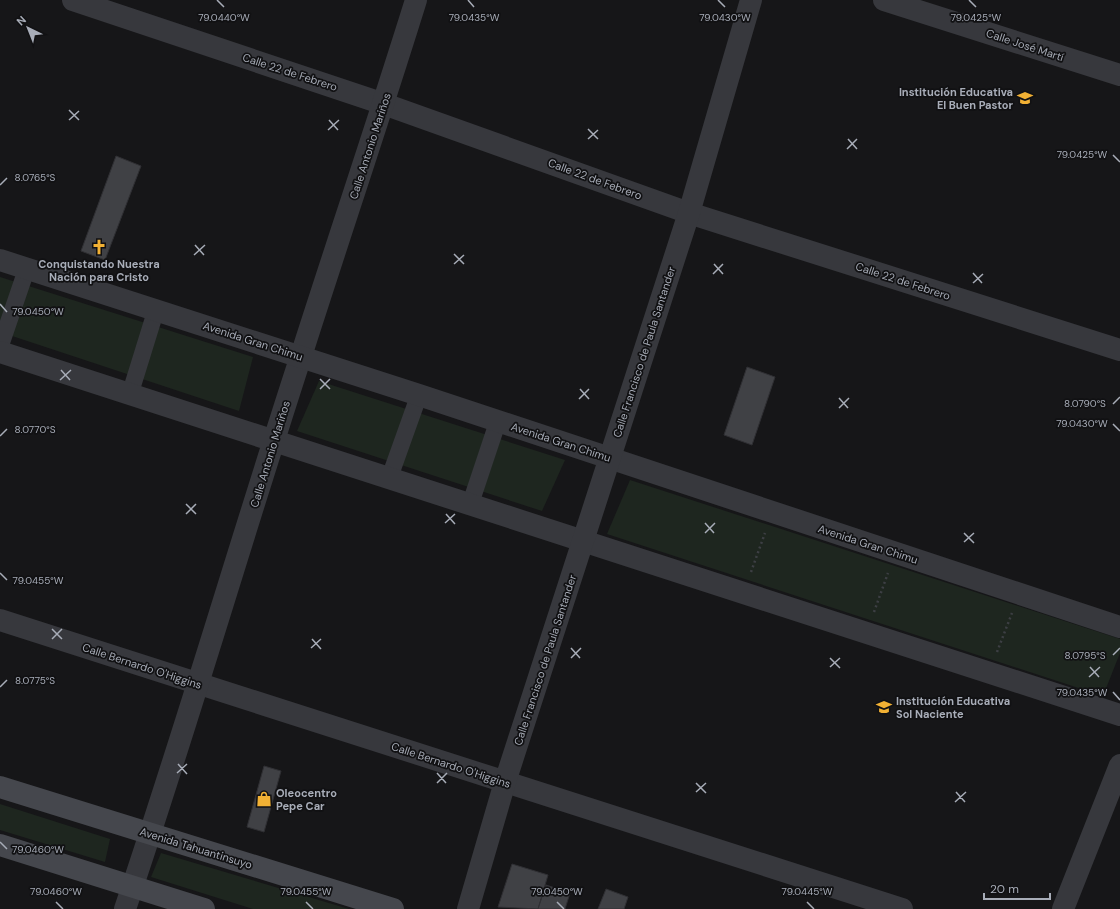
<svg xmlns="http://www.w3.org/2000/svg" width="1120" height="909" viewBox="0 0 1120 909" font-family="'DM Sans',sans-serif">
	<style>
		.green { fill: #1e261f }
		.building { fill: #404145; stroke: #303034 }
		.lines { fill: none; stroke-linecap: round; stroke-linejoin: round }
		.path { stroke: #3d3f44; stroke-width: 2.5; stroke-dasharray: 2 3; stroke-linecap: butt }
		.pedestrian { stroke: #37383d; stroke-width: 17 }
		.minor { stroke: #37383d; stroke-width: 22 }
		.tertiary { stroke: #37383d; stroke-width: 22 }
		.secondary { stroke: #45474d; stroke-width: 22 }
		.ticks { fill: none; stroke: #a8adb8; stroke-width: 1.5 }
		.labels { text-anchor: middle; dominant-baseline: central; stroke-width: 3.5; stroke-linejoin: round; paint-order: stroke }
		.street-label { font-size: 11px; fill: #a8adb8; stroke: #111113 }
		.poi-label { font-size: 11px; font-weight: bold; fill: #a8adb8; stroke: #111113; text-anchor: start }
		.ticks-label { font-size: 10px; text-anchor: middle; fill: #a8adb8; stroke: #111113; stroke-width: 3.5; stroke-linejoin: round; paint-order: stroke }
	</style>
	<rect width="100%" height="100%" fill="#161618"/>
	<g class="green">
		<polygon points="0,277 253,357 239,411 0,332"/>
		<polygon points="319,381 565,460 542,511 297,431"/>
		<polygon points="630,480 1120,639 1120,653 1103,696 607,534"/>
		<polygon points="0,804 110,839 105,862 0,830"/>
		<polygon points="161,853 349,909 253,909 151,877"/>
	</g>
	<g class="building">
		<polygon points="116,156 141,166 105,260 81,251"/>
		<polygon points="747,367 775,377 752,445 724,435"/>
		<polygon points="264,766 281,771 264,832 247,827"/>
		<polygon points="512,864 548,875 538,909 498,907"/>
		<polygon points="546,885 570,893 565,909 538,909"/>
		<polygon points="606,889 628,897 624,909 598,909"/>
	</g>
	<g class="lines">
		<g class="path">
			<polyline points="751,572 765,533"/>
			<polyline points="874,612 888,573"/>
			<polyline points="997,652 1012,613"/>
		</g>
		<g class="pedestrian">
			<polyline points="0,347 27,268"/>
			<polyline points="130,394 156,310"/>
			<polyline points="389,479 419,395"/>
			<polyline points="470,505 498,421"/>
		</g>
		<g class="minor">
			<polyline points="73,0 384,104 689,213 1120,350"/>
			<polyline points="884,0 1120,75"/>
			<polyline points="0,620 902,909"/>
			<path d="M125,909c62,-183 116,-369 176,-553 38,-119 78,-237 115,-356"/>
			<polyline points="1063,909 1120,765"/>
		</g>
		<g class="tertiary">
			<polyline points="0,260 419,395 1120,627"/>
			<polyline points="0,352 1120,715"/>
			<polyline points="468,909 505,782 689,213 751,0"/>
		</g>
		<g class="secondary">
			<polyline points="0,787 393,909"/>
			<polyline points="0,845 204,909"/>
		</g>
	</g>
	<path class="ticks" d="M217,0l7,7M468,0l6,7M718,0l7,7M969,0l7,7M69,110l10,10M69,120l10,-9M329,120l9,10M588,129l10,10M328,130l11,-10M588,139l10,-9M848,139l9,10M847,149l10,-10M1113,155l7,7M0,185l7,-7M195,245l9,10M454,254l10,10M194,255l11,-10M454,264l10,-9M714,264l9,10M973,273l9,10M713,274l10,-10M973,283l10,-9M0,304l7,8M61,370l9,10M320,379l10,10M60,380l11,-10M320,389l10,-10M580,389l9,10M839,398l9,10M579,399l10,-10M1113,404l7,-7M839,408l10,-10M1113,424l7,7M0,436l7,-7M186,504l10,10M186,514l10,-10M446,514l9,10M445,523l10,-9M705,523l9,10M705,533l10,-10M964,533l10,10M964,542l10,-9M0,573l7,7M52,629l10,10M52,639l10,-10M312,639l9,10M311,648l10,-9M571,648l9,10M1113,655l7,-7M571,658l10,-10M830,658l10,10M830,667l10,-9M1090,667l9,10M1089,677l11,-10M0,687l7,-7M1113,692l7,8M178,764l9,10M177,773l10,-9M437,773l9,10M437,783l10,-10M696,783l10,10M696,792l10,-9M956,792l9,10M955,802l11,-10M0,842l7,7M56,902l7,7M306,902l7,7M557,902l7,7M807,902l7,7"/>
	<defs>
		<symbol id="school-bare" viewBox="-9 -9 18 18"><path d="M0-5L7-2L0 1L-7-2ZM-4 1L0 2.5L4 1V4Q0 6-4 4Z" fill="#f2b134" stroke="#111113" stroke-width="2.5" paint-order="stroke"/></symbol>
		<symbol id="church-bare" viewBox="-9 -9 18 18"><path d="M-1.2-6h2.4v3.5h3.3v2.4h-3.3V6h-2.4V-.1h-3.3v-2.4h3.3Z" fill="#f2b134" stroke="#111113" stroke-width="2.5" paint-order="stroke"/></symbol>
		<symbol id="shop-bare" viewBox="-9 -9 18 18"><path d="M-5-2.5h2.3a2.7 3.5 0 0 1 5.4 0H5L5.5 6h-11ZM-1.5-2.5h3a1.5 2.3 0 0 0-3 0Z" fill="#f2b134" stroke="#111113" stroke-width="2.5" paint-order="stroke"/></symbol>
	</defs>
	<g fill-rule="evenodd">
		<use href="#school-bare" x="1014" y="87" width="22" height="22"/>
		<use href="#church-bare" x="88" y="236" width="22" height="22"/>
		<use href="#school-bare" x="873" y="696" width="22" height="22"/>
		<use href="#shop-bare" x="253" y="788" width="22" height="22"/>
	</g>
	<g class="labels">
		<g class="street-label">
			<text transform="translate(1025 45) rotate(18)">Calle José Martí</text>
			<text transform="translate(290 72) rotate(18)">Calle 22 de Febrero</text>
			<text transform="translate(370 146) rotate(-72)">Calle Antonio Mariños</text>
			<text transform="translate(595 179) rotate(20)">Calle 22 de Febrero</text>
			<text transform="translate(903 281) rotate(18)">Calle 22 de Febrero</text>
			<text transform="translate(253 341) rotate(18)">Avenida Gran Chimu</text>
			<text transform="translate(644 352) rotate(-72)">Calle Francisco de Paula Santander</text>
			<text transform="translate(561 442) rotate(18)">Avenida Gran Chimu</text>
			<text transform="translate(270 454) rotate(-73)">Calle Antonio Mariños</text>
			<text transform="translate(868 544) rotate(18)">Avenida Gran Chimu</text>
			<text transform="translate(545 660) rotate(-72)">Calle Francisco de Paula Santander</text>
			<text transform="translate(142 666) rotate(18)">Calle Bernardo O'Higgins</text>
			<text transform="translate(451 765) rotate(18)">Calle Bernardo O'Higgins</text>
			<text transform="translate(196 848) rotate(17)">Avenida Tahuantinsuyo</text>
		</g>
		<g class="poi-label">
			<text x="1013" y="92" text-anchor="end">Institución Educativa<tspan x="1013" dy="13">El Buen Pastor</tspan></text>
			<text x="99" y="264" text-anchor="middle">Conquistando Nuestra<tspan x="99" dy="13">Nación para Cristo</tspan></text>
			<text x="896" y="701">Institución Educativa<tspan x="896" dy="13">Sol Naciente</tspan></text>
			<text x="276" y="793">Oleocentro<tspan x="276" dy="13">Pepe Car</tspan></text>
		</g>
	</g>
	<g class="ticks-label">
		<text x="224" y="21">79.0440°W</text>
		<text x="474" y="21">79.0435°W</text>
		<text x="725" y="21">79.0430°W</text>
		<text x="976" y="21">79.0425°W</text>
		<text x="1082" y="158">79.0425°W</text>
		<text x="35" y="181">8.0765°S</text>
		<text x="38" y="315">79.0450°W</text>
		<text x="1085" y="407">8.0790°S</text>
		<text x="1082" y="427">79.0430°W</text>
		<text x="35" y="433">8.0770°S</text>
		<text x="38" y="584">79.0455°W</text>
		<text x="1085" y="659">8.0795°S</text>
		<text x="35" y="684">8.0775°S</text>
		<text x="1082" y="696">79.0435°W</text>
		<text x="38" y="853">79.0460°W</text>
		<text x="56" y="895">79.0460°W</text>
		<text x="306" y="895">79.0455°W</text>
		<text x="557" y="895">79.0450°W</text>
		<text x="807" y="895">79.0445°W</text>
	</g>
	<g transform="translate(28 28) rotate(317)" stroke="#111113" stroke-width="3" paint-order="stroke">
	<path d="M0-3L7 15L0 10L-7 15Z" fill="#a8adb8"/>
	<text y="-6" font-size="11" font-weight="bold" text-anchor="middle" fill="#a8adb8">N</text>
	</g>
	<path d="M984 893v6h66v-6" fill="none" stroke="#a8adb8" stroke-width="2"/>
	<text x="990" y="893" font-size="12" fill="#a8adb8" stroke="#111113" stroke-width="3" paint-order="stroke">20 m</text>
</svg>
